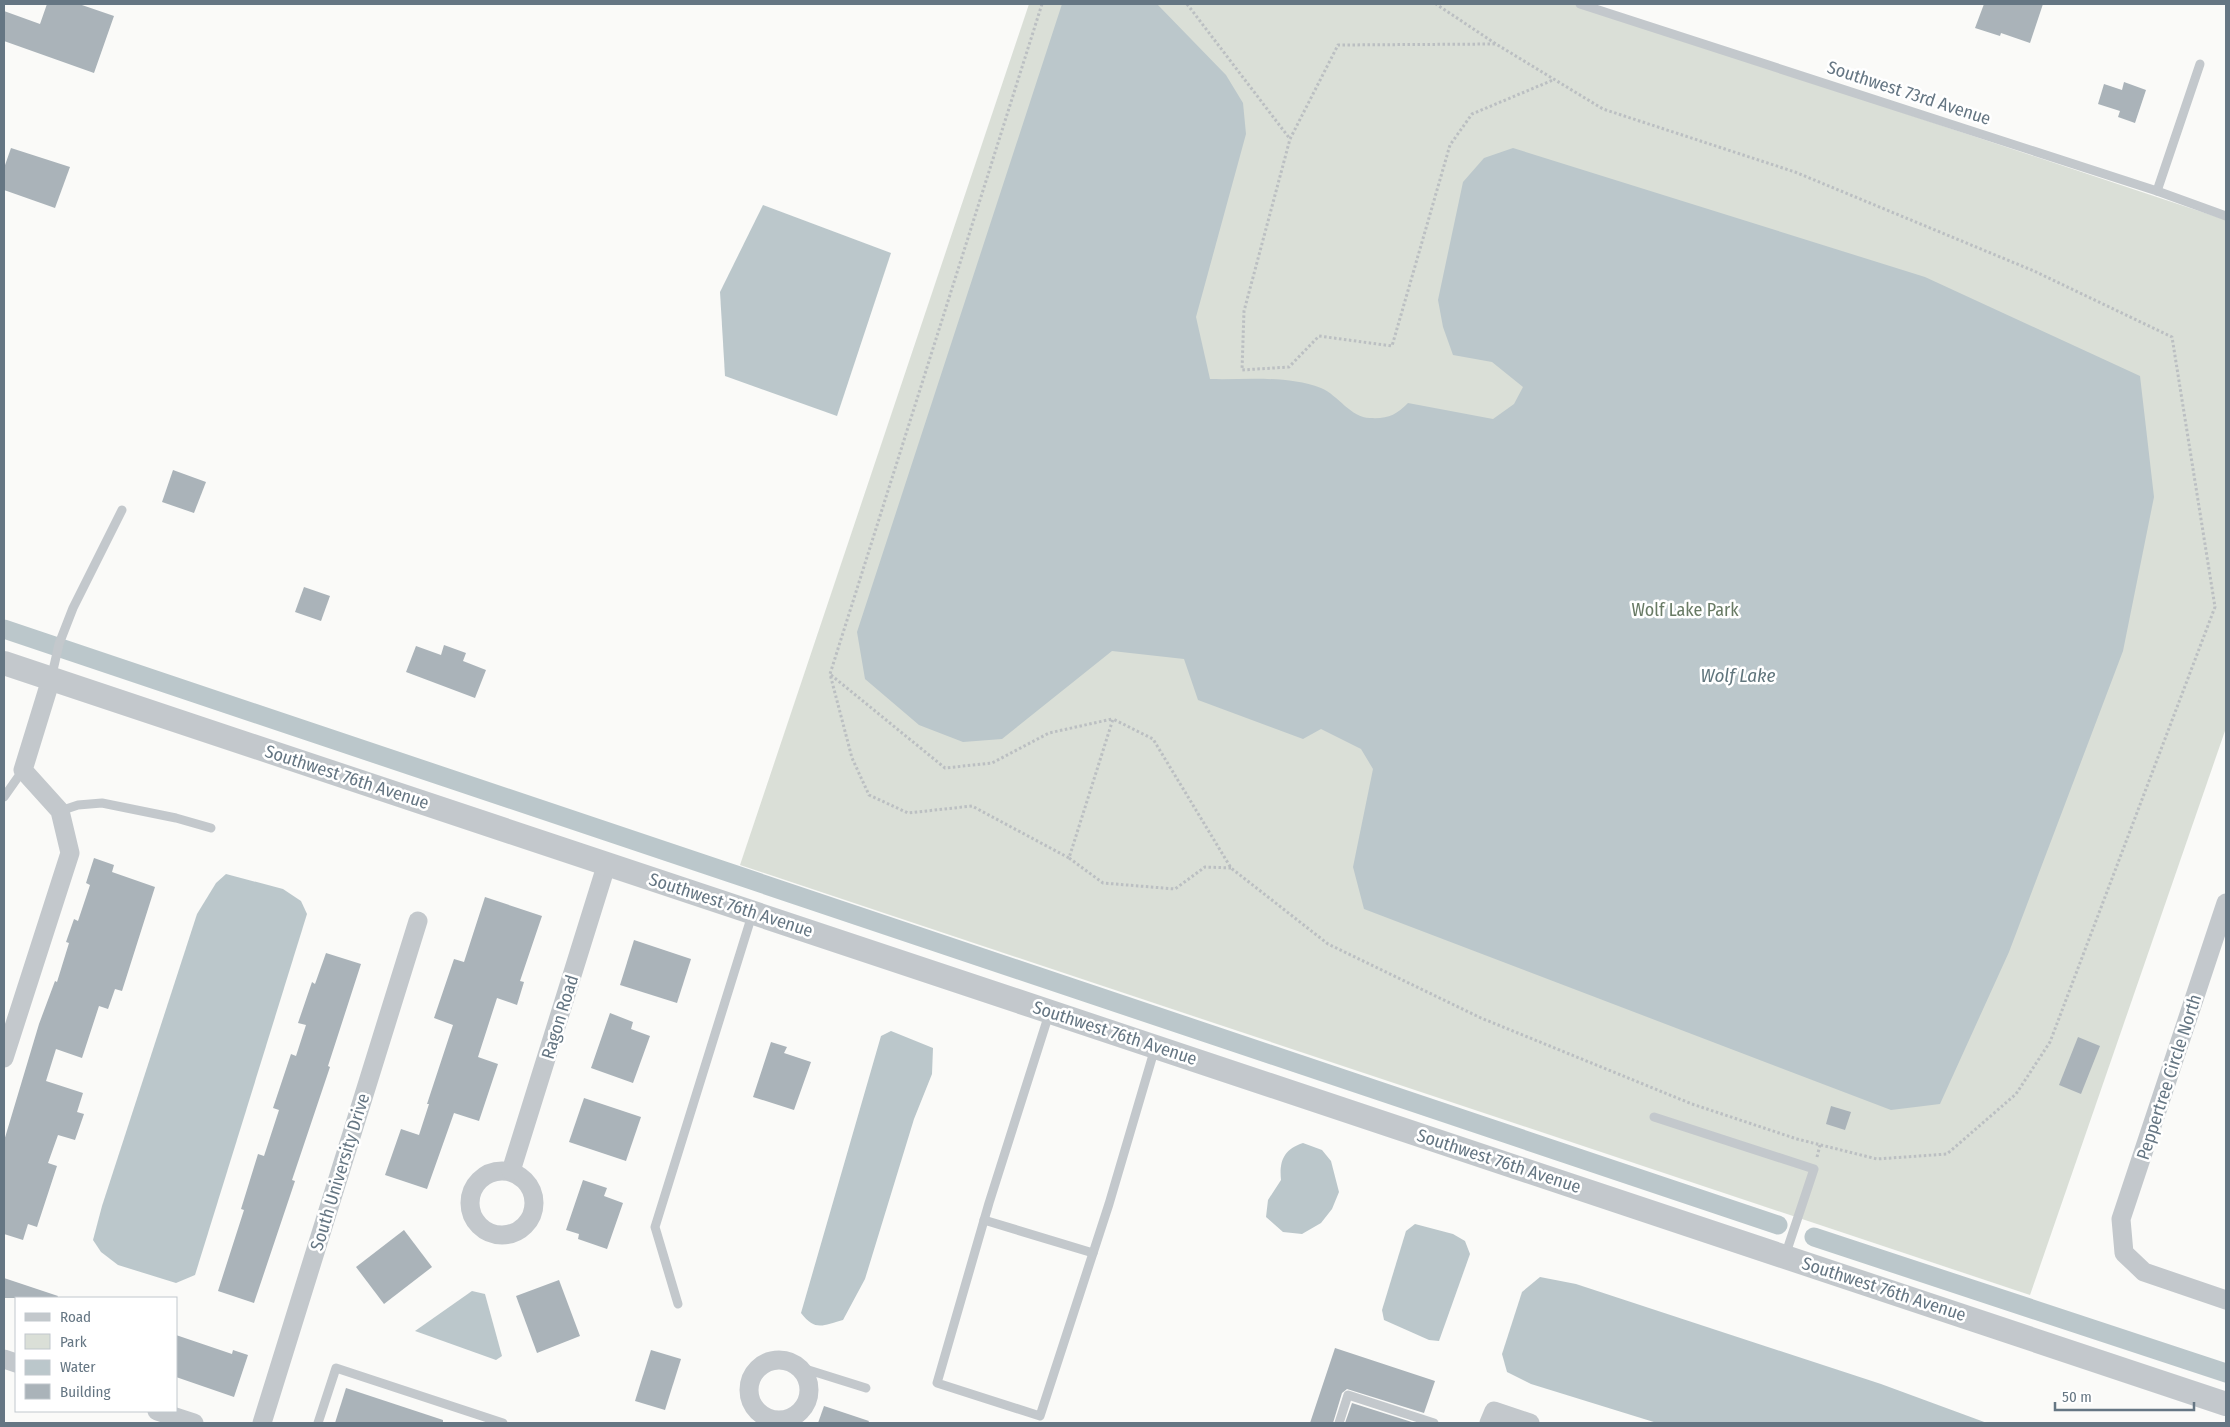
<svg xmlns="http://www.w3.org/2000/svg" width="2230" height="1427" viewBox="0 0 2230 1427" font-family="'Fira Sans Condensed',sans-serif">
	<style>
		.green { fill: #dadfd7 }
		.water { fill: #bbc7cb }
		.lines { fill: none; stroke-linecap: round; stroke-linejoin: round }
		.canal { stroke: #bbc7cb; stroke-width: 19 }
		.building { fill: #aab3b9 }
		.path { stroke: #bbbfc2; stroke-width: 3; stroke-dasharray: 2.5 2.5; stroke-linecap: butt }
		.service { stroke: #c3c8cc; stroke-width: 9 }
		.minor { stroke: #c3c8cc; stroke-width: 19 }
		.tertiary { stroke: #c3c8cc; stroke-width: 24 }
		.labels { text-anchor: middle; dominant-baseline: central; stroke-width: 5; stroke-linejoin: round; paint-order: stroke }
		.street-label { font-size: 18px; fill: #657683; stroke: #fff }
		.park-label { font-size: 18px; fill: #687a64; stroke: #fff }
		.water-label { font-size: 19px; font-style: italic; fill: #60757c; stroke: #fff }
	</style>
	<rect width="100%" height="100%" fill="#fafaf8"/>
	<polygon class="green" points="1029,4 1576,4 2226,220 2226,728 2030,1295 740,865"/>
	<g class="water">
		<path d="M1062,4h95l69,71 17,28 3,31 -50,183 14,62c37,1 76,-4 111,9 17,7 30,30 49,30 18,1 26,-3 38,-15l85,16 21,-15 9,-17 -31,-25 -39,-7 -10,-28 -5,-27 25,-118 21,-24 29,-10 412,129 215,99 14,121 -31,154 -114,301 -69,152 -49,6 -527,-201 -11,-42 20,-98 -12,-20 -40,-20 -18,10 -105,-39 -14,-41 -72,-8 -110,88 -39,3 -44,-17 -54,-46 -8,-47z"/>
		<polygon points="763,205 891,253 837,416 725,376 720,292"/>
		<polygon points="226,874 283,889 301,901 307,914 195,1275 176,1283 118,1265 101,1252 93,1240 102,1206 197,914 216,883"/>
		<path d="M891,1031l42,17 -1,26 -18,45 -49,160 -22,41c-21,6 -28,11 -42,-7l80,-277z"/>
		<path d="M1303,1143l19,7 9,11 8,31 -7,17 -11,14 -19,11 -19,-2 -17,-15 2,-17 13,-20c-2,-19 3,-31 22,-37z"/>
		<polygon points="1415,1224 1453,1234 1465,1241 1470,1254 1439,1341 1429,1340 1384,1320 1382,1310 1406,1231"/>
		<polygon points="1540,1277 1576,1284 1881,1384 1987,1423 1657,1423 1531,1384 1507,1372 1502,1354 1522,1292"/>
		<polygon points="472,1291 485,1294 502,1356 496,1360 415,1331"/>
	</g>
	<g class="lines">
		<g class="canal">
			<path d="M4,629c592,195 1181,400 1774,596"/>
			<polyline points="1814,1237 2226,1373"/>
		</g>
	</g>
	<g class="building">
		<polygon points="47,4 79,4 114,16 94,73 4,41 4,11 40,24"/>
		<polygon points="1984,4 2043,4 2030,43 2001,33 2000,36 1975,28"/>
		<polygon points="2124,82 2146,90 2135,123 2118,117 2120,111 2098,104 2104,84 2122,90"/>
		<polygon points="11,148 70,167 55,208 4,190 4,168"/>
		<polygon points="173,470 206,482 194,513 162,502"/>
		<polygon points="304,587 330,596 321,621 295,612"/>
		<polygon points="444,645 466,653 463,661 486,670 475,698 406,672 416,646 441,655"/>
		<polygon points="94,858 114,865 112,872 155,887 122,991 115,989 108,1009 99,1006 82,1058 56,1049 46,1081 83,1093 77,1112 84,1114 75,1140 58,1135 48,1163 57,1166 37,1227 28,1224 23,1240 4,1234 4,1141 39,1024 55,981 57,982 69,943 66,942 74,919 78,921 90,885 86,883"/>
		<polygon points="485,897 542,916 520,981 524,982 517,1005 497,998 478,1057 498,1064 479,1121 454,1113 427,1189 385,1175 401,1129 419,1135 429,1104 427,1104 453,1025 434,1018 454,959 464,962"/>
		<polygon points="634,940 691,959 677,1003 620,985"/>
		<polygon points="326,953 361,964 328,1066 330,1067 292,1180 295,1181 254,1303 218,1291 244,1210 241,1209 258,1154 264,1156 279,1110 273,1108 291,1054 296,1056 306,1025 298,1023 312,982 315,984"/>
		<polygon points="610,1013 633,1022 631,1029 650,1036 633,1083 591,1068"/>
		<polygon points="2078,1037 2100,1046 2081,1094 2059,1085"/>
		<polygon points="771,1042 787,1047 784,1053 811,1062 794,1110 753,1097"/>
		<polygon points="584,1098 641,1117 626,1161 569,1142"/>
		<polygon points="1831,1106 1851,1112 1845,1130 1826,1124"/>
		<polygon points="583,1180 607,1188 604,1196 623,1203 607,1249 578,1239 579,1234 566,1230"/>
		<polygon points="404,1230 432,1267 384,1304 356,1267"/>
		<polygon points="4,1278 58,1296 57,1298 4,1298"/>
		<polygon points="559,1280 580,1336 537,1353 516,1296"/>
		<polygon points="176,1335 232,1354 233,1350 248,1355 234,1397 176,1377"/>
		<polygon points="1335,1348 1435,1381 1424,1413 1347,1389 1342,1393 1333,1423 1310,1423"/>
		<polygon points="651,1350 681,1359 665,1410 635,1401"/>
		<polygon points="346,1388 443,1420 443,1423 335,1423"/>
		<polygon points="1352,1403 1415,1423 1345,1423"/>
		<polygon points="824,1406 869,1421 868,1423 818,1423"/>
	</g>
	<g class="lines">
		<g class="path">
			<polyline points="1042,4 830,674 852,758 869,795 908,813 972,806 1069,858"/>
			<polyline points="1187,4 1290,139"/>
			<polyline points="1495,44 1338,45 1290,139 1244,311 1242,370 1289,367 1319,336 1392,346 1450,145 1472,114 1553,80"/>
			<polyline points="831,675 945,768 992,763 1049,733 1112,719"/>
			<polyline points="1231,868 1205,867 1175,889 1103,883 1069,858 1113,719 1153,739 1231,868 1328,944 1481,1018 1692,1104 1797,1139 1877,1159 1947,1154 2016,1094 2050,1042 2215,607 2172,337 2034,271 1795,172 1603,109 1496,44 1436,4"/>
			<polyline points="1817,1157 1820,1145"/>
		</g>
		<g class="service">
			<polyline points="1580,4 2157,191 2226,216"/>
			<polyline points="2157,191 2200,64"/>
			<polyline points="51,679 59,644 73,608 122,510"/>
			<polyline points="4,797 23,770"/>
			<polyline points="60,811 78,805 102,803 176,818 211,828"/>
			<polyline points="1049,1014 989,1203 937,1383 1040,1416 1109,1204 1155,1048"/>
			<polyline points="1654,1117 1814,1169 1785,1256"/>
			<polyline points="984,1220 1093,1253"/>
			<polyline points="678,1304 655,1227 752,915"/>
			<polyline points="799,1367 866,1388"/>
			<polyline points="318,1423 336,1368 503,1423"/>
			<polyline points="1339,1423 1348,1395 1434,1423"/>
		</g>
		<g class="minor">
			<polyline points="2226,903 2121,1219 2124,1253 2144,1272 2226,1300"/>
			<polyline points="4,1058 70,853 60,811 23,770 51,679"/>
			<circle cx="502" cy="1203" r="32"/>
			<polyline points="511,1171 607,863"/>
			<polyline points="4,1359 16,1363"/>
			<circle cx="779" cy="1390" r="30"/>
			<polyline points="157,1411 194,1423"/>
			<polyline points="262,1423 418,921"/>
			<polyline points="1489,1423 1494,1411 1530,1423"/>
		</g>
		<polyline class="tertiary" points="4,663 2226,1404"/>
	</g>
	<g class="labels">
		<g class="street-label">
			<text transform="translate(1909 93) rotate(18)">Southwest 73rd Avenue</text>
			<text transform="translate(347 777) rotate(18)">Southwest 76th Avenue</text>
			<text transform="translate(731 905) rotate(18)">Southwest 76th Avenue</text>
			<text transform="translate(560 1017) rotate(-73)">Ragon Road</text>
			<text transform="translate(1115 1033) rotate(18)">Southwest 76th Avenue</text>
			<text transform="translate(2169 1077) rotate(-72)">Peppertree Circle North</text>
			<text transform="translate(1499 1161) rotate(18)">Southwest 76th Avenue</text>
			<text transform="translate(340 1172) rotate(-73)">South University Drive</text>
			<text transform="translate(1884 1289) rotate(18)">Southwest 76th Avenue</text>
		</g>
		<g class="park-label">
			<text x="1685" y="610">Wolf Lake Park</text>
		</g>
		<g class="water-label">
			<text x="1738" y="675">Wolf Lake</text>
		</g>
	</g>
	<rect width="2230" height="1427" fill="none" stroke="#657683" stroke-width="10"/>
	<rect x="15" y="1297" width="162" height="115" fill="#ffffff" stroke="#c1c8cd"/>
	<rect x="25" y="1313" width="25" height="8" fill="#c3c8cc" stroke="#c1c8cd"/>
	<text x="60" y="1322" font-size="15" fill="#657683">Road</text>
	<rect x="25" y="1334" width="25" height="15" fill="#dadfd7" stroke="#c1c8cd"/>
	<text x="60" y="1347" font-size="15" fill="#657683">Park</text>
	<rect x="25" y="1360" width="25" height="15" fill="#bbc7cb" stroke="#c1c8cd"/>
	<text x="60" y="1372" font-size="15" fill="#657683">Water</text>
	<rect x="25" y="1384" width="25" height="15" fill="#aab3b9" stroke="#c1c8cd"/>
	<text x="60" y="1397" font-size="15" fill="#657683">Building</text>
	<path d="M2055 1402v8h139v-8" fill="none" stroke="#657683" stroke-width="2.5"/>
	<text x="2062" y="1402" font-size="15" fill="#657683" stroke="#ffffff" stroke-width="4" paint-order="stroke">50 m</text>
</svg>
